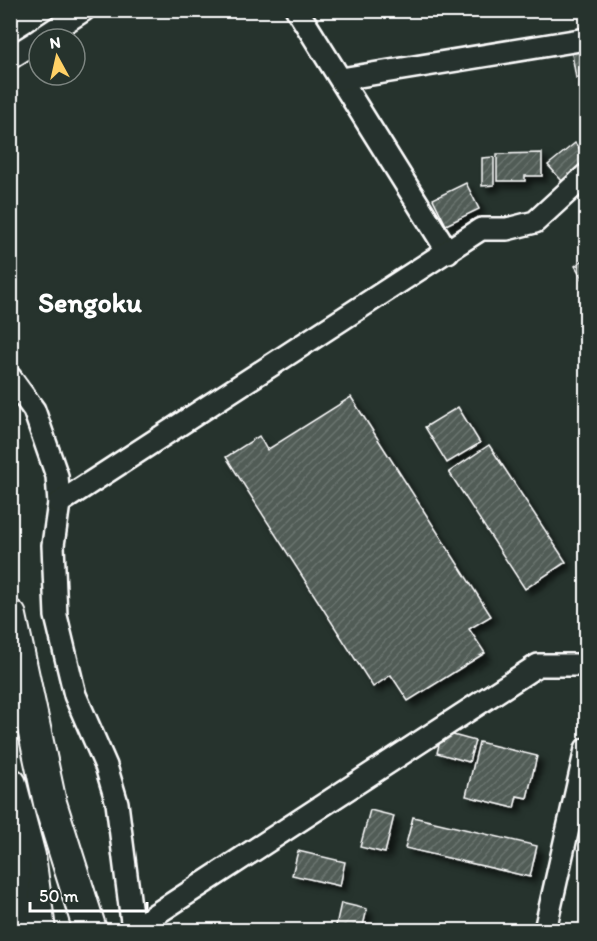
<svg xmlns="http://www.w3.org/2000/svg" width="597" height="941" viewBox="0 0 597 941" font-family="Itim,sans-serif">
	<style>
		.building { fill: url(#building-hatch); stroke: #fff; stroke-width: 1.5; filter: url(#shadow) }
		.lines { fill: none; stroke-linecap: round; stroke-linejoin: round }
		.minor-casing { stroke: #fff; stroke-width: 26 }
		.highway-casing { stroke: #fff; stroke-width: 36 }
		.minor { stroke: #26332d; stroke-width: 21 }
		.highway { stroke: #26332d; stroke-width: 32 }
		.labels { text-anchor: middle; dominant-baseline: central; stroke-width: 6; stroke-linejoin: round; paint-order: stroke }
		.quarter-label { font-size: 28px; font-weight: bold; fill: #fff; stroke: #26332d }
	</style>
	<defs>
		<pattern id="building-hatch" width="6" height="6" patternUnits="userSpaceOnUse" patternTransform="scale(1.5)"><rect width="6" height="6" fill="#515c57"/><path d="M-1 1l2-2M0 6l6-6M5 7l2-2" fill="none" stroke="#6b7470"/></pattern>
		<filter id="shadow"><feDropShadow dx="5.5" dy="5.5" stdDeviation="3" flood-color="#0009"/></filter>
	</defs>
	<rect width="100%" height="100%" fill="#26332d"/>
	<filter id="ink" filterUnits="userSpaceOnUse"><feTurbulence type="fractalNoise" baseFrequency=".0167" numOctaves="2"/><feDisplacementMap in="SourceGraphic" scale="12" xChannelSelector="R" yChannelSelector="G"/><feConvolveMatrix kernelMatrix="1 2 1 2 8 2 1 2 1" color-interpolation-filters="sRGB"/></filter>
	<g filter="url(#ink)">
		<g class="building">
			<polygon points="586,46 586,76 576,78 571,48"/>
			<polygon points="575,143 586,157 586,161 562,181 548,165"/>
			<polygon points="542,153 542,176 525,176 525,181 497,181 497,154"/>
			<polygon points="494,157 494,185 482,186 482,158"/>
			<polygon points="466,183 479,209 446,225 433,199"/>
			<polygon points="586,258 586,284 575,266"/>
			<polygon points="351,397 491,616 469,629 485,653 408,701 391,675 373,687 226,457 259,436 267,450"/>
			<polygon points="458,407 480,443 447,463 425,427"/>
			<polygon points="489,445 566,562 525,589 449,472"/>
			<polygon points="442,732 475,741 469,762 437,753"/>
			<polygon points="479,742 537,756 527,798 517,796 514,808 466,796"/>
			<polygon points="370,810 394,816 385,853 360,847"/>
			<polygon points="413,817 537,846 530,877 405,848"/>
			<polygon points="298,851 345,862 340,886 292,875"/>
			<polygon points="341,903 367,909 362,930 335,930"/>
		</g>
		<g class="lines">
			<defs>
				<g id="minor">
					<polyline points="297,10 448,252"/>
					<polyline points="40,39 84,10"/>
					<polyline points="10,58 39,40"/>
					<polyline points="341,79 586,39"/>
					<polyline points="10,377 34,410 57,476 59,503 53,545 56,616 75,695 106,766 117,803 133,930"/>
					<polyline points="59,503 481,229 507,229 535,222 586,175"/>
					<polyline points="133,929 538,665 586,665"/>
					<polyline points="545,930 586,749"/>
				</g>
				<g id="highway">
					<polyline points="10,616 50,803 90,930"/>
					<polyline points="10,784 29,856 39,930"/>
					<polyline points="10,917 14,900 13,858"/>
				</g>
			</defs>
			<use href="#minor" class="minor-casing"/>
			<use href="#highway" class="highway-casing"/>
			<use href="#minor" class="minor"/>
			<use href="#highway" class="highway"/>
		</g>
	</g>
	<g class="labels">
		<g class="quarter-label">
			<text x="90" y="302">Sengoku</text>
		</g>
	</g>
	<rect width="597" height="941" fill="none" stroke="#26332d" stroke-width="36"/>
	<rect x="18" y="18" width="561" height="905" fill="none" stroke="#fff" stroke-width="2" filter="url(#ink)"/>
	<g transform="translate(57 57) rotate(352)"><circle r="28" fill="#26332d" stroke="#7d8581" stroke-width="1.5"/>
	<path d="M0-4.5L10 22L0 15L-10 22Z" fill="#ffd166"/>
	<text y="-9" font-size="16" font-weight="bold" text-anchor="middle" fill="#ffffff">N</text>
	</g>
	<path d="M30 902v9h117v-9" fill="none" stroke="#ffffff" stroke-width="3"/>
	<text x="39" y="902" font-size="18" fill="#ffffff" stroke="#26332d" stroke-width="4.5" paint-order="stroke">50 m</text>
</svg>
